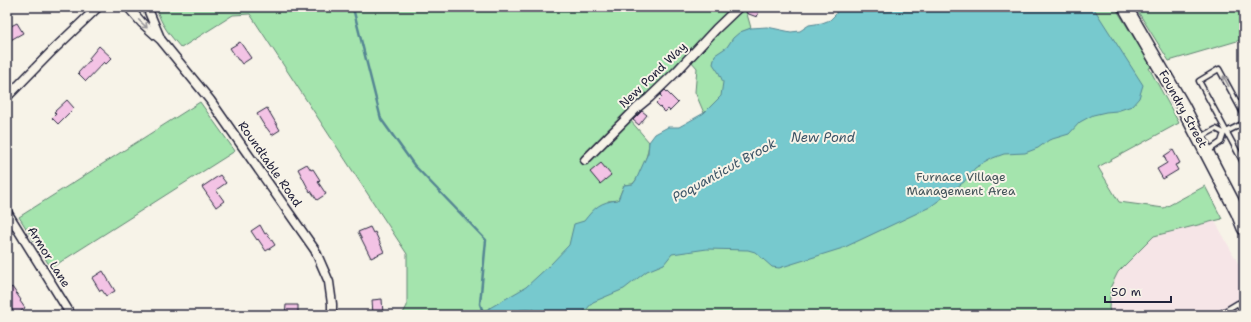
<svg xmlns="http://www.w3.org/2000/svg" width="1251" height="322" viewBox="0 0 1251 322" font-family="'Shantell Sans',sans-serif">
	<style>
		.built { fill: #f6e5e7 }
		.green { fill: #a4e4ad; stroke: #638374; fill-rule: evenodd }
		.water { fill: #77c9ce; stroke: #558693 }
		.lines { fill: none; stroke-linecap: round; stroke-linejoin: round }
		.stream { stroke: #558693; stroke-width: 2.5 }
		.building { fill: #f3c3e5; stroke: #22223b }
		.service-casing { stroke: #22223b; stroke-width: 7 }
		.minor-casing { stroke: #22223b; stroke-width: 11 }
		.trunk-casing { stroke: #22223b; stroke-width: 16 }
		.service { stroke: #f7f3e8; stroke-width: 4 }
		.minor { stroke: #f7f3e8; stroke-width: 8 }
		.trunk { stroke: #f7f3e8; stroke-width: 13 }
		.oneway { stroke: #97959a }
		.labels { text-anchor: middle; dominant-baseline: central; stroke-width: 4; stroke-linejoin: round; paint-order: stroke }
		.street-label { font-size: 12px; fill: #22223b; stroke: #f7f3e8 }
		.park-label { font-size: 12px; fill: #425258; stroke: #f7f3e8 }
		.water-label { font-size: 13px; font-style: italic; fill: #3c5467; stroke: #f7f3e8 }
	</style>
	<rect width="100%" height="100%" fill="#f7f3e8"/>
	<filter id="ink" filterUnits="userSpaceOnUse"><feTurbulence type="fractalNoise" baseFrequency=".025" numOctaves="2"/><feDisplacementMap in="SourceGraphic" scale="8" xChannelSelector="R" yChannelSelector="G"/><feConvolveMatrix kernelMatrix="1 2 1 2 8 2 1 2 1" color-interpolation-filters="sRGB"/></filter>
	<g filter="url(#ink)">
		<polygon class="built" points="1215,221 1244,274 1244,315 1106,315 1070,258"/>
		<g class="green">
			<path d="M156,7h589l6,21 -9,4 46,111 56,-136h271l37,60 -3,1 30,55 -81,44 21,35 45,6 41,-22 17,33 -68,17 -36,36 -7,14 -2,22 2,7h-709l5,-9v-52l-157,-240 -17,1 -52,33c-12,-14 -20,-23 -25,-41zM691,61l6,7 -2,24 9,21 16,-15 -114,167 2,-64 10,-1 6,-15 9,-1c9,-11 15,-28 16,-42l-19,-22z"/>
			<polygon points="1135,7 1244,7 1244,39 1169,61"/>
			<polygon points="200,102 235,151 51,268 19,217"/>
		</g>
		<path class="water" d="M836,7h257l50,78 -4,13 -7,8 -15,5 -11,1 -13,3 -13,7 -11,12 -20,6 -11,8 -13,5 -21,1 -11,4 -18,10 -11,14 -34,25 -87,41 -64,20 -7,-1 -17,-15 -7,-2 -41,-1 -35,5 -8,10 -17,7 -23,18 -31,13 -7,8 -9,5h-39v-2l-5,-4 -13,1 -4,5h-33l-2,-2 45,-26 25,-23 18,-19 5,-21 10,-3c11,-14 16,-19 34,-21l6,-15 9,-1 3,-4 12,-27 1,-11 6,-8 13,-7h11l25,-14 17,-17 2,-14 -4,-9 -6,-9 2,-9 12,-8 6,-9 7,-6 11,-4 16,-1 24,5 9,-1 9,-6 13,-2 8,-3 6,-6z"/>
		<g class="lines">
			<polyline class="stream" points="350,7 354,12 381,119 414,165 486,240 480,304 484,315"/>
		</g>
		<g class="building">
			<polygon points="748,7 756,7 760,8 757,17 746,13"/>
			<polygon points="17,23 23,33 7,42 7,28"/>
			<polygon points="240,42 251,58 242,64 239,60 238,60 230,48"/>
			<polygon points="99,46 112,58 106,64 104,62 86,81 78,73 90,60 89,58"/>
			<polygon points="665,90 678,103 670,111 668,109 665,112 656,103 662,97 660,95"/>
			<polygon points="67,100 74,108 58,124 52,118 56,114 54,112"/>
			<polygon points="267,108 280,130 272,135 266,127 265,127 257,114"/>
			<polygon points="642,111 647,115 639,125 633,120"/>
			<polygon points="1173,150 1180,163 1175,165 1178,170 1163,179 1157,169 1167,163 1164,156"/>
			<polygon points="601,163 611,175 600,184 590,172"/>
			<polygon points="307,164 311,170 313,169 320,180 318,182 326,194 317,200 311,191 310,192 298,169"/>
			<polygon points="220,175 226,183 216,190 224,201 216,207 202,187"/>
			<polygon points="260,225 265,234 267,233 275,245 266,251 258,239 257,240 251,231"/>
			<polygon points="370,227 373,233 375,232 384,252 371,258 358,232"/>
			<polygon points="103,271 115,291 106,296 102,290 100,291 92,278"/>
			<polygon points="12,287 21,300 20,301 25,308 16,315 7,303 7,291"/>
			<polygon points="382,299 383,315 373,315 372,300"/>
			<polygon points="286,305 298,305 298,312 297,312 296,315 285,315"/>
		</g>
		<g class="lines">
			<defs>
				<g id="service">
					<polyline points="1244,115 1219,69 1199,81 1244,164"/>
					<polyline points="1201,137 1216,129 1224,133"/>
					<polyline points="1208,151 1221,142 1224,133 1244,123"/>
					<polyline points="1218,315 1238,303 1244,315"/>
				</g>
				<g id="minor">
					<polyline points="128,7 142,23 161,40 210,100 315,250 329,282 332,304 332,315"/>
					<polyline points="147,7 160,38"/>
					<polyline points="7,97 53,50 98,7"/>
					<polyline points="585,160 638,107 649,98 676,72 716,29 739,7"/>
					<polyline points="7,212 71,315"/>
				</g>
				<polyline id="trunk" points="1125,7 1182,105 1238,213 1244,228"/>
			</defs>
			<use href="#service" class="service-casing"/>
			<use href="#minor" class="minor-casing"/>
			<use href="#trunk" class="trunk-casing"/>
			<use href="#service" class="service"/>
			<use href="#minor" class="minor"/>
			<use href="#trunk" class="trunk"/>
		</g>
		<defs><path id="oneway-shaft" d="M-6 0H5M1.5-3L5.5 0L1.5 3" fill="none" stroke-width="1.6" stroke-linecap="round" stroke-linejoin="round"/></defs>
		<g class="oneway">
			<use href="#oneway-shaft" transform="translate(143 24) rotate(44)"/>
			<use href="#oneway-shaft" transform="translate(1226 81) rotate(-118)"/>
		</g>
	</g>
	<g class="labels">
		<g class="street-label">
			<text transform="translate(653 75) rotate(-44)">New Pond Way</text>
			<text transform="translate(1183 109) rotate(61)">Foundry Street</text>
			<text transform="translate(270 164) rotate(55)">Roundtable Road</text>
			<text transform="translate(49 257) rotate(58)">Armor Lane</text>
		</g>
		<g class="park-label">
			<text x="961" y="177">Furnace Village<tspan x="961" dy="14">Management Area</tspan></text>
		</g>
		<g class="water-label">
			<text x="823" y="137">New Pond</text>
			<text transform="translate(724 170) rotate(-29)">Poquanticut Brook</text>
		</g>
	</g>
	<rect width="1251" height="322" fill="none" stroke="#f7f3e8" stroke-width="24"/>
	<rect x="12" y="12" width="1227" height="298" fill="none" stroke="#22223b" stroke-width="1.5" filter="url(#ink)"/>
	<path d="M1105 296v6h66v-6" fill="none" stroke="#22223b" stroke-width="2"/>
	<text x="1111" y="296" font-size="12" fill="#22223b" stroke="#f7f3e8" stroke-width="3" paint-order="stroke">50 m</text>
</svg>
